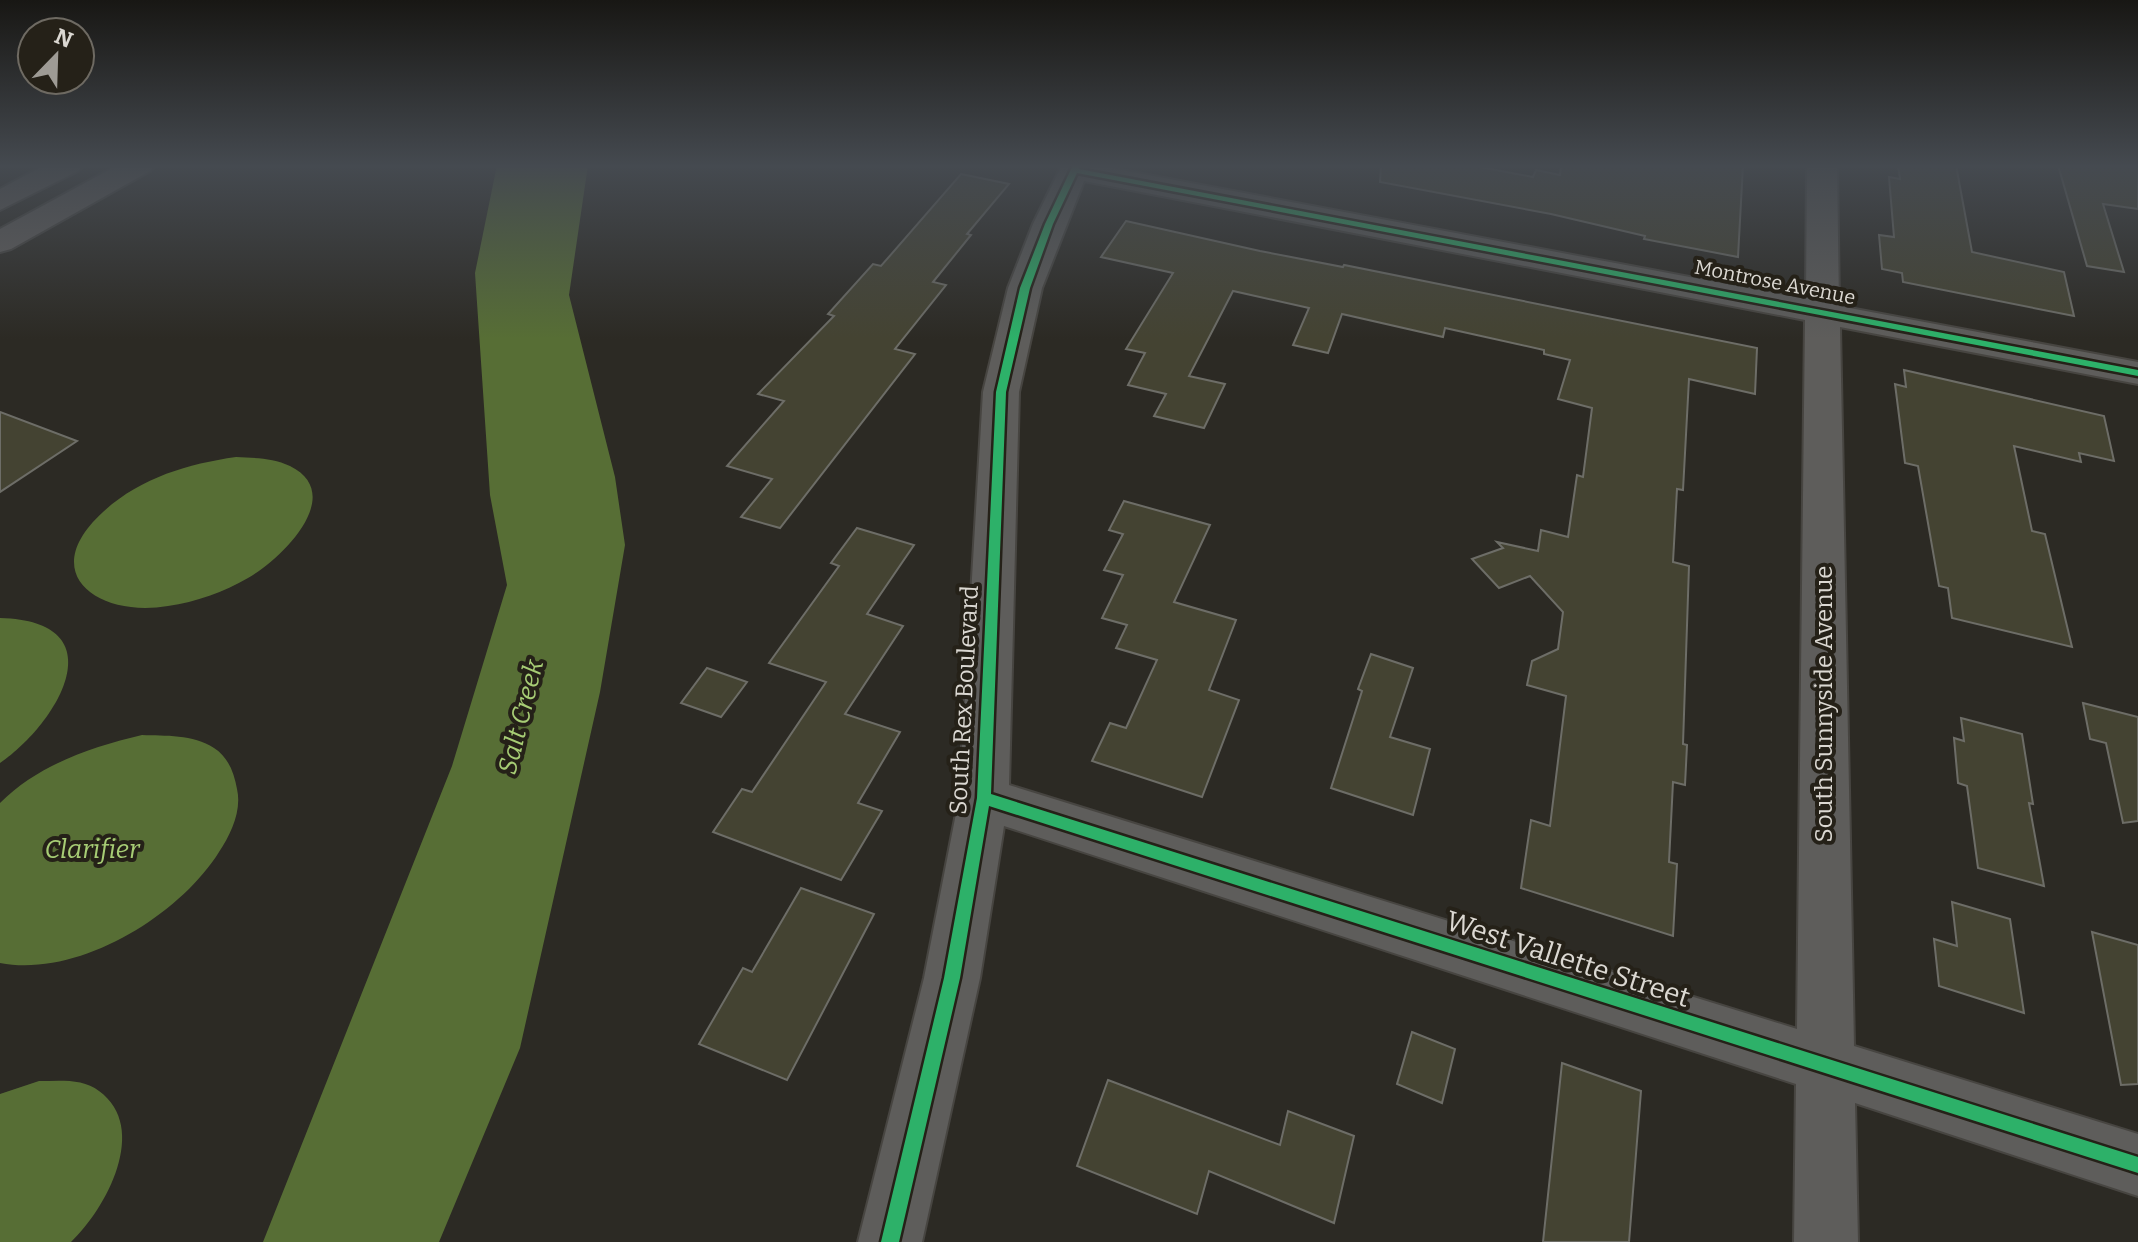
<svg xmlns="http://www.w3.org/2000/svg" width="2138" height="1242" viewBox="0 0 2138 1242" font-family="Bitter,serif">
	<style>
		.water { fill: #576e35 }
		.building { fill: #444332; stroke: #6d6d67; stroke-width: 2 }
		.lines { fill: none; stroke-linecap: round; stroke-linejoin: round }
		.minor-casing { stroke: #474541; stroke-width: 4 }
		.highway-casing { stroke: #474541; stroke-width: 4 }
		.minor { fill: #5e5d5b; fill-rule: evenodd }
		.highway { fill: #656260; fill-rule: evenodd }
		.cycleway-casing { stroke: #252118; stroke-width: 5 }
		.cycleway { fill: #2db169; fill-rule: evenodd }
		.labels { text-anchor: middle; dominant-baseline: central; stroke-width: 8; stroke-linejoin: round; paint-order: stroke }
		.far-street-label { font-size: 20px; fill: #dbd8d2; stroke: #252118 }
		.street-label { font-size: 24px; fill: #dbd8d2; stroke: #252118 }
		.water-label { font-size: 26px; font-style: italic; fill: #a7cd75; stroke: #252118 }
		.near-street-label { font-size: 28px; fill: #dbd8d2; stroke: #252118 }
	</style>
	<rect width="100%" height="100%" fill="#2c2a24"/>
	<g class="water">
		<polygon points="497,165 588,165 569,295 615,477 625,545 600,692 520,1048 439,1242 263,1242 452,766 507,585 490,495 475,273"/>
		<path d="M236,457c19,1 37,1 54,9 58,29 -10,94 -42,112 -24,14 -52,24 -80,28 -69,12 -133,-32 -65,-94 37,-34 84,-48 133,-55z"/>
		<path d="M0,618c118,3 59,104 0,145z"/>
		<path d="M142,735c23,1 51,-1 72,13 14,9 20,24 23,41 5,21 -6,45 -18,63 -40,64 -141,126 -219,111v-160c38,-38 91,-56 142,-68z"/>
		<path d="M39,1081c20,0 44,-3 60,10 51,37 7,118 -28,151h-71v-148z"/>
	</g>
	<g class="building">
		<polygon points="1381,165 1470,165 1533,177 1536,170 1560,175 1561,165 1743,165 1738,257 1644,239 1645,236 1551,214 1380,182"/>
		<polygon points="1898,165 1956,165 1972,252 2064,272 2074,316 1903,282 1902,273 1882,269 1879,235 1894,237 1889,177 1900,179"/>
		<polygon points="2058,165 2138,165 2138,209 2103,204 2124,272 2087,266"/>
		<polygon points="961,174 1009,184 967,234 971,235 933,282 946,285 895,349 915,354 780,528 741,517 772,479 727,466 784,401 758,394 834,316 828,314 873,264 881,266"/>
		<polygon points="1126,221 1260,251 1343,267 1344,265 1757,348 1755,394 1689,379 1683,490 1677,489 1673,562 1689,566 1683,744 1687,745 1685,785 1673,782 1669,862 1677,864 1673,936 1521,888 1531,820 1550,826 1566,696 1527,685 1532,661 1558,649 1563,612 1530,576 1499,588 1472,559 1503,548 1497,542 1538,551 1541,530 1568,537 1577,475 1583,477 1592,408 1558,399 1570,360 1544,354 1544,350 1445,328 1443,337 1342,314 1328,353 1293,345 1309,308 1233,291 1189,376 1225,384 1204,428 1154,416 1166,394 1128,385 1145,353 1126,349 1173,273 1101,257"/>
		<polygon points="1904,370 2104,416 2114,461 2079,453 2081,462 2014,446 2032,531 2045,534 2072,647 1952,618 1948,588 1939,586 1918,466 1905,463 1895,384 1906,387"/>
		<polygon points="0,412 77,441 0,492"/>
		<polygon points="1124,501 1210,525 1174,602 1236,620 1209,690 1239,700 1202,797 1092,761 1110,723 1126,728 1157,660 1116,648 1127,625 1102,618 1123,575 1104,570 1123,534 1109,530"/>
		<polygon points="857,528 914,545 867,614 903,626 845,714 900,732 858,803 882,811 841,880 713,832 742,789 752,792 826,682 769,663 839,566 831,563"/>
		<polygon points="1371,654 1413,668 1390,737 1430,749 1413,815 1331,788 1362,691 1358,689"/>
		<polygon points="707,668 747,682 721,717 681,703"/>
		<polygon points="2083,703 2138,717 2138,821 2123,823 2106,743 2090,739"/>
		<polygon points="1961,718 2022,734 2033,804 2029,803 2044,886 1978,868 1967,786 1958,783 1954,738 1964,741"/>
		<polygon points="801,888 874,914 787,1080 699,1044 743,968 752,972"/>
		<polygon points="1952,902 2010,919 2024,1013 1939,986 1934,939 1957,946"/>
		<polygon points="2092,932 2138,945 2138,1084 2121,1085"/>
		<polygon points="1412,1032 1455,1049 1442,1103 1397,1084"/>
		<polygon points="1562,1063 1641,1091 1629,1242 1543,1242"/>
		<polygon points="1108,1080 1280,1145 1288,1111 1354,1136 1334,1223 1209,1171 1197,1214 1077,1166"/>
	</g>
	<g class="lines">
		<defs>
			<path id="minor" d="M1062,165h33l711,134 1,-134h30l2,141 299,56v22l-298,-57 14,719 284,88v62l-283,-93 3,139h-64l2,-158 -792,-258 -24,152 -58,264h-64l66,-264 35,-180 24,-406 25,-104 25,-64zM1084,181l721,139 -8,709 -788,-244 10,-393 23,-104z"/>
			<g id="highway">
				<polygon points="45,165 83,165 78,171 0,210 0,189"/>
				<polygon points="118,165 155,165 150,171 11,249 0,252 0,229"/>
			</g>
		</defs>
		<use href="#minor" class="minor-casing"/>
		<use href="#highway" class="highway-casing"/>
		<use href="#minor" class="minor"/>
		<use href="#highway" class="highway"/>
		<defs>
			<polygon id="cycleway" points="1073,165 1081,165 1079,169 2138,370 2138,376 1077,173 1053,224 1030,288 1006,392 991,794 2138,1157 2138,1173 989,806 960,978 899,1242 881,1242 944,978 977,798 996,392 1020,288 1045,224"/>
		</defs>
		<use href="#cycleway" class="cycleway-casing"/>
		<use href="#cycleway" class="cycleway"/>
	</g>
	<linearGradient id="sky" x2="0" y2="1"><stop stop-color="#181714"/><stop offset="0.49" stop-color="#454a50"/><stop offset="1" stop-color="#454a50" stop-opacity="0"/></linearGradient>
	<rect width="2138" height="339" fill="url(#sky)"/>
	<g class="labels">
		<g class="far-street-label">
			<text transform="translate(1775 282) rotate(11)">Montrose Avenue</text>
		</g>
		<g class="street-label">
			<text transform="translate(964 700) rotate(-87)">South Rex Boulevard</text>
			<text transform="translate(1824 704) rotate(-90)">South Sunnyside Avenue</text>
		</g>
		<g class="water-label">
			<text transform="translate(521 717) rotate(-76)">Salt Creek</text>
			<text x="92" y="849">Clarifier</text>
		</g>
		<g class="near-street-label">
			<text transform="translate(1568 959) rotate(18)">West Vallette Street</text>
		</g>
	</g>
	<g transform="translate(56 56) rotate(23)"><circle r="38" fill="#252118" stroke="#6e6a62" stroke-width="2"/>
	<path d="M0-6L14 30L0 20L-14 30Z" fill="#9e9b95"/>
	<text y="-12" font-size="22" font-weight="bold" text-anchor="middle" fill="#dbd8d2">N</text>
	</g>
</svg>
